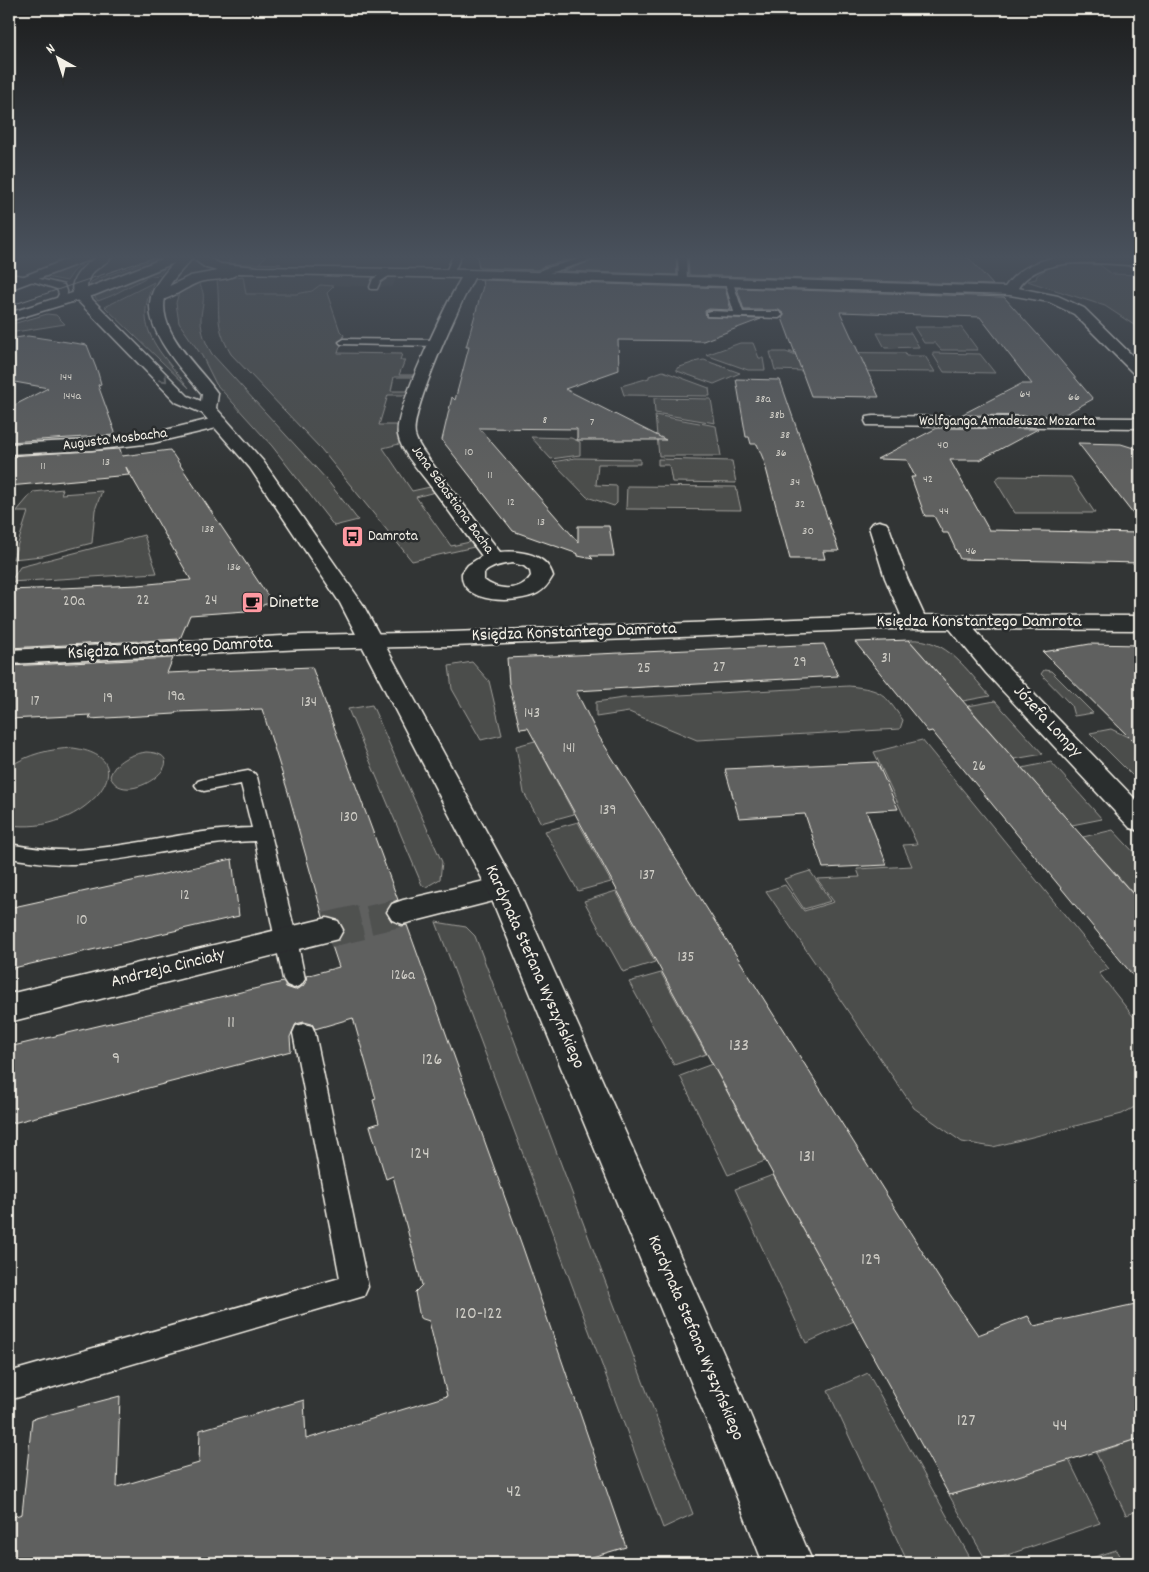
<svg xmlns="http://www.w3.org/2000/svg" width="1149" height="1572" viewBox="0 0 1149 1572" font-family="Dekko,sans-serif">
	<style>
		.built { fill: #404242 }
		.green { fill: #4b4d4c; stroke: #a09f9a }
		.building { fill: #5f605f; stroke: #f4f1e8 }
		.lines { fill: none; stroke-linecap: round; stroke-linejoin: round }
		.minor-tunnel-far1 { stroke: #4f5150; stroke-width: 28; stroke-dasharray: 28 14; stroke-linecap: butt }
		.minor-tunnel { stroke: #4f5150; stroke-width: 35; stroke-dasharray: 35 18; stroke-linecap: butt }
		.service-casing { stroke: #f4f1e8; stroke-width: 3 }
		.minor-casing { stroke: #f4f1e8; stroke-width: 3 }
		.tertiary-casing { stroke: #f4f1e8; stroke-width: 3 }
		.secondary-casing { stroke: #f4f1e8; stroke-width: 3 }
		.service { fill: #2a2d2e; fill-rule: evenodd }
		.minor { fill: #2a2d2e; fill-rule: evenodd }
		.tertiary { fill: #2a2d2e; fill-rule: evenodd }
		.secondary { fill: #2a2d2e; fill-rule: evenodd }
		.tram { stroke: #f4f1e8; stroke-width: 1 }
		.oneway { stroke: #71726f }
		.labels { text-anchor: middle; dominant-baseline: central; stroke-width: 5; stroke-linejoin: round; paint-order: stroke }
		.far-number-label { font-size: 12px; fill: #cfcdc6 }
		.far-street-label { font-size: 15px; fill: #f4f1e8; stroke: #2a2d2e }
		.far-poi-label { font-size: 15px; fill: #f4f1e8; stroke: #2a2d2e; text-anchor: start }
		.number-label { font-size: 15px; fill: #cfcdc6 }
		.poi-label { font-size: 18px; fill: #f4f1e8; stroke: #2a2d2e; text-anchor: start }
		.street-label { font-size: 18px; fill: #f4f1e8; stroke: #2a2d2e }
		.near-number-label { font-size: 18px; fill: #cfcdc6 }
	</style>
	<rect width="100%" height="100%" fill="#323535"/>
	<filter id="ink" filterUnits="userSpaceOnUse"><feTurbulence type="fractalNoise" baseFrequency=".02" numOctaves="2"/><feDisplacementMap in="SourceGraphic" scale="10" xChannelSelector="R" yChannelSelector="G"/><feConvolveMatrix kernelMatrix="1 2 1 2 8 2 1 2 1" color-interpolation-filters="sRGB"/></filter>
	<g filter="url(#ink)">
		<polygon class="built" points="270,275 397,277 392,287 320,285 312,291 296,294 245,294 243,276"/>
		<g class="green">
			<polygon points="162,256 167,256 90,286 91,282 97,279"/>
			<polygon points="235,256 266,256 259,263 281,264 232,264 228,261"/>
			<polygon points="1065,264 1100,265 1112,274 1140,275 1140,329 1105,306 1027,281 1036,279 1037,275 1051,266"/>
			<polygon points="76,265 82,265 74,271 67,281 46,277"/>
			<polygon points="162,269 164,269 159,275 147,277 111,296 98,301 94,296"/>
			<path d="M243,276l3,18h50l16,-3 8,-6 14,1 -7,7 13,38 4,4 -6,18 64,1 -2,6h5l-6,15h17l-5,2h-17l-3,14h16l-1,4h-18l-9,30h18l2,19 -16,4 29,43 18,-4 5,5 -19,5 35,49 19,-4 4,5 -62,14 -91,-112 -90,-95c-18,-31 -10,-42 -14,-74z"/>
			<path d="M154,282c-23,47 7,70 35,106l-84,-81z"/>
			<path d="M198,282c10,14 3,23 3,38 0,12 5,24 11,34l115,126 31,40 -24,6 -62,-80 -56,-62 -14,-28 -23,-33 -3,-20 3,-11z"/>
			<polygon points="47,314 56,315 65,324 9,333 9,325"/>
			<polygon points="914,327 961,327 978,350 941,350 935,343 924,343"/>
			<polygon points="877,333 911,333 919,347 885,348"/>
			<polygon points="740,343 753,343 759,358 763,358 765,370 748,370 706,355"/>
			<polygon points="770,352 786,352 835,372 775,370"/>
			<polygon points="789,352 905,353 906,356 925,356 935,372 838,371"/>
			<polygon points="932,353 980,354 995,373 944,372"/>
			<polygon points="704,360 740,373 714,384 677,371 677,368 698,361"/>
			<polygon points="663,371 709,388 710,396 624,395 621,386 649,378 649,376"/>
			<polygon points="654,398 711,399 715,423 655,413"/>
			<polygon points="655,415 716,426 721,456 659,456"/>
			<polygon points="531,437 571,438 580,442 580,455 551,459"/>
			<polygon points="575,458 640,459 640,464 598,464 596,485 617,486 617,503 614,506 587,497 553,462"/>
			<polygon points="658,459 732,461 736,483 672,482 669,465 658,465"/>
			<polygon points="1000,476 1071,477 1095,513 1015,513 995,480"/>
			<polygon points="627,486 736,487 741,510 626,509"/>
			<polygon points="63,489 61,494 102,491 95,510 92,543 42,556 13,559 28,512 16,512 33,492"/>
			<polygon points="144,535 157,573 10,582 20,567"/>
			<path d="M909,640c38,-3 58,31 81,56l-27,5z"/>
			<polygon points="472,662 489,681 502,735 481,740 452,689 449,666"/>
			<polygon points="1044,670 1051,671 1093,713 1074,716 1071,705 1041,674"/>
			<path d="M849,686c35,4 34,7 54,34l-3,9 -203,11 -68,-28 -33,5v-15l27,-4z"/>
			<polygon points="995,701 1043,754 1014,759 968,706"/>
			<polygon points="372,705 442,862 440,879 426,887 422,885 348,709"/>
			<polygon points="1111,729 1130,738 1140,748 1140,779 1137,780 1090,733"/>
			<polygon points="922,740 1109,969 1099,973 1140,1025 1140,1104 1122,1114 993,1147 962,1142 914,1108 766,891 785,885 804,911 834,902 817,879 860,877 857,869 912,866 903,845 917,844 874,752"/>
			<polygon points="535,741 574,814 541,823 524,793 516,746"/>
			<path d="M73,748c64,9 27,57 -11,71 -17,7 -35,8 -53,6v-58c19,-13 41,-18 64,-19z"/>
			<path d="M146,752c55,2 -22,61 -36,24 6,-16 19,-21 36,-24z"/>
			<polygon points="1051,762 1102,819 1072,825 1022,768"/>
			<polygon points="578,822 611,882 578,891 545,831"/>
			<polygon points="1113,830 1140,859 1140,899 1138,899 1083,837"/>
			<polygon points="810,871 831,901 804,909 784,879"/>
			<polygon points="616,891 655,962 623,972 584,901"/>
			<polygon points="436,922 466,927 475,936 693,1514 663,1528"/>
			<polygon points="661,973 706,1054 674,1065 629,982"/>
			<polygon points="712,1064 765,1161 728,1175 680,1076"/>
			<polygon points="773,1175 854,1321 806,1343 735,1189"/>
			<polygon points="868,1373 973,1563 908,1563 828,1391"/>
			<polygon points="1140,1438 1140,1510 1126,1515 1096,1453"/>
			<polygon points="1069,1460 1100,1523 987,1562 949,1495"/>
			<polygon points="1116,1550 1123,1563 1076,1563"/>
		</g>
		<g class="building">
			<polygon points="477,256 582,256 542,267 538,270 479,268"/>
			<polygon points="606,256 676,256 677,275 562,271"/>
			<polygon points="688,256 967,256 993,285 689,275"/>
			<polygon points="482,280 725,288 731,310 709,309 705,311 706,317 761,319 703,341 618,340 619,370 565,389 666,440 577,440 577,429 479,428 578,542 578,526 609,526 614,556 590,556 593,559 578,556 578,554 513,531 442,440 452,397 455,400 469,347 466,347 483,286"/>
			<polygon points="737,288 1004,297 1056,355 1093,399 1062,416 961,415 1021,384 1032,384 980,317 840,312 879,397 811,396 782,318 784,314 779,310 744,310"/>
			<polygon points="28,336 87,345 98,373 101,384 98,385 116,435 9,442 9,408 48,388 9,381 9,339"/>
			<polygon points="736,379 780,380 839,551 823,551 825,559 790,559 764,461 757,444 751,444 749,437 746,437"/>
			<polygon points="937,428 1038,429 980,460 950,460 989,530 1140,533 1140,563 960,559 948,533 943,533 934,516 925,516 911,477 915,477 907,460 877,459"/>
			<polygon points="1078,443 1121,444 1140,450 1140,523"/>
			<polygon points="120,449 122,456 170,450 272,602 246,611 190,615 180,639 9,648 9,590 138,585 191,580 126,467 129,475 9,486 9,456"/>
			<polygon points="909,640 1140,902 1140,984 932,731 928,732 855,642"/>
			<polygon points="824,644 838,676 576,691 598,735 942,1283 978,1335 1028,1316 1034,1326 1140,1303 1140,1438 1015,1477 949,1495 528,728 520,729 509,684 507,658"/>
			<polygon points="1090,644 1140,645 1140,748 1043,652"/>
			<polygon points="173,658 167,673 312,667 398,900 390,903 385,913 391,922 402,926 407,925 523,1248 626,1547 572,1563 9,1563 9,1518 22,1514 32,1419 120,1396 117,1487 199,1463 200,1430 304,1400 306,1439 447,1396 429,1321 420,1318 415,1292 422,1285 393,1176 386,1179 370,1126 379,1123 373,1100 376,1099 353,1018 315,1029 312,1024 304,1022 296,1024 290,1037 291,1051 9,1124 9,1047 283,982 286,987 295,990 303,986 307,980 306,976 339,967 331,943 340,940 345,929 338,919 323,917 288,792 262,709 176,712 175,714 89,719 91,715 9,719 9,666"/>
			<polygon points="877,762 898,809 866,811 887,865 823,868 805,814 739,818 725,769"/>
			<polygon points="232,859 239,916 9,969 9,908"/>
		</g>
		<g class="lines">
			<polyline class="minor-tunnel-far1" points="369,920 403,912"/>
			<polyline class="minor-tunnel" points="327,930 374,919"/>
			<defs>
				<g id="service">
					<polygon points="453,256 461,256 452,276 446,276 445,274"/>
					<polygon points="590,256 604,256 549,273 541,278 534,276 543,269"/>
					<polygon points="678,256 686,256 687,280 683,282 679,280"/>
					<polygon points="386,271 393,273 380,282 377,289 371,289 370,287 373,279"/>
					<polygon points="9,274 36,278 64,285 67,294 62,304 56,304 55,302 59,294 57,289 35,282 9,278"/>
					<polygon points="726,281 733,283 743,312 779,312 783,315 779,318 707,316 707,312 710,311 734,312 725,283"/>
					<polygon points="344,339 436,340 441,343 436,346 341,344 339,342"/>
					<path d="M248,771l6,2 3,4 40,163 8,39 -4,6 -7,3 -7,-3 -4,-6 -28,-138c-61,1 -120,20 -182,23 -22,1 -43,-3 -64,-6v-14c22,4 43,7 65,6 60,-3 118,-21 178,-22l-11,-44 -37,7 -6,-2 -3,-4 3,-4 6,-2z"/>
					<polygon points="304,1024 312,1026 315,1033 368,1287 364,1296 9,1400 9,1372 340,1278 293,1033 296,1026"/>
				</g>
				<g id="minor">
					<path d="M189,256h15l17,8 37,3 212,3 535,17c28,-42 93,-31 135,-29v8c-35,-2 -100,-13 -122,22l40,8 26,12 56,55v13l-6,-2 -60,-60 -25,-12 -39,-7 -536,-17c-13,24 -64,133 -59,157 2,9 10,18 15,26l70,91c20,-2 47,2 53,24 -4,7 -8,13 -15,17 -19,11 -79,12 -76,-20l6,-8 14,-9c-19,-25 -37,-51 -56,-76 -10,-13 -25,-29 -28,-45 -5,-23 49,-133 63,-157l-223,-5c-9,9 -30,5 -41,10 -13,5 -30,20 -44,17l-2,-3 2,-3 37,-18 28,-5 -12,-3zM513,563l11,3 6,5 1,5c-10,16 -34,15 -47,4v-7c8,-7 18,-9 29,-10z"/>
					<polygon points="873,416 1140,418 1140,428 867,425 865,421 867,417"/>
					<polygon points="219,417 225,418 228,422 225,426 153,443 92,450 9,454 9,444 92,440 153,433"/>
					<polygon points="879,521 886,523 889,527 907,578 924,615 1140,616 1140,630 974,629 1004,663 1140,804 1140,831 1130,828 986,673 950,629 881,629 452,646 303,649 9,664 9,650 303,635 452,632 901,615 885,578 869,527 872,523"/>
					<polygon points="502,877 513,880 517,888 513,896 403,924 392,920 387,912 392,904 403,900"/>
					<polygon points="327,918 338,921 343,930 338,939 9,1022 9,994"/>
				</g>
				<g id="tertiary">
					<polygon points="75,256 93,256 91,259 9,290 9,282"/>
					<polygon points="169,256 186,256 184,259 95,295 9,321 9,313 85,289"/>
				</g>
				<path id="secondary" d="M98,256h15c-14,15 -27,12 -26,38l101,102 13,5 1,-7c-20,-24 -59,-64 -51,-97 4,-16 19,-30 30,-41h13c-9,12 -20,20 -26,33 -18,38 31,77 50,105l-2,14 47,53 99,142 155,285 224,505 72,170h-50l-61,-154 -215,-521 -147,-285 -90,-135 -48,-55 -26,-11 -101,-104c-10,-17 10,-34 23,-42z"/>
			</defs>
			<use href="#service" class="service-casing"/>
			<use href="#minor" class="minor-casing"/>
			<use href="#tertiary" class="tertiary-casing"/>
			<use href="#secondary" class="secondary-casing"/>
			<use href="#service" class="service"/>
			<use href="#minor" class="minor"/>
			<use href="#tertiary" class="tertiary"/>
			<use href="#secondary" class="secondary"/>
			<polyline class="tram" points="9,306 158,256"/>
		</g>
		<defs><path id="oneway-chevron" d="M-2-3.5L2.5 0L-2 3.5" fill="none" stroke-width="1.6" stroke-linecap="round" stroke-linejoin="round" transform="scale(1.25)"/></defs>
		<use class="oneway" href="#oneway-chevron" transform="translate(164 379) rotate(46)"/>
	</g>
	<linearGradient id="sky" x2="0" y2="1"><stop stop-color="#1c1d1d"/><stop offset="0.54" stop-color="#49515c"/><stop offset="1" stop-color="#49515c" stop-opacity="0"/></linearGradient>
	<rect width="1149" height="476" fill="url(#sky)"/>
	<defs>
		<symbol id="bus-square" viewBox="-11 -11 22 22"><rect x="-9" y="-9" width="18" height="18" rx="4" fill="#ff9aa2" stroke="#2a2d2e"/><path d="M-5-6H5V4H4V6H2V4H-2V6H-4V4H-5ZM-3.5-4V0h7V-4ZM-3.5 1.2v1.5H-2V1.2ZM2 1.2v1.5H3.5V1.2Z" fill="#111"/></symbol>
		<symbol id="cafe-square" viewBox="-11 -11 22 22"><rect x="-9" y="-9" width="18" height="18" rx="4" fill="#ff9aa2" stroke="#2a2d2e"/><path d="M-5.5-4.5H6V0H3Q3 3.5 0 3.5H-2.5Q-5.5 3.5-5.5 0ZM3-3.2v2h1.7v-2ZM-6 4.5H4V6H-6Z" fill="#111"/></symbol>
	</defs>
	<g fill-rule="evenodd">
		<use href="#bus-square" x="340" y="524" width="25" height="25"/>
		<use href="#cafe-square" x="240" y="590" width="25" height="25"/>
	</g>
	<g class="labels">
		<g class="far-number-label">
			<text x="66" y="377">144</text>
			<text x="1025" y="394">64</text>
			<text x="72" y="396">144a</text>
			<text x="1074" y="397">66</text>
			<text x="763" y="399">38a</text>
			<text x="777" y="415">38b</text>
			<text x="545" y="420">8</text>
			<text x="592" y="422">7</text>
			<text x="785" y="435">38</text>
			<text x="943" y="445">40</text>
			<text x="469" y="452">10</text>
			<text x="781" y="453">36</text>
			<text x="106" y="462">13</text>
			<text x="43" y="466">11</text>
			<text x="490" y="475">11</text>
			<text x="928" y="479">42</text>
			<text x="795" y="482">34</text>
			<text x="511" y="502">12</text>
			<text x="800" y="504">32</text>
			<text x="944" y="511">44</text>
			<text x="541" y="522">13</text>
			<text x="208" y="529">138</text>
			<text x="808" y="531">30</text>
			<text x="971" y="551">46</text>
			<text x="234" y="567">136</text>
		</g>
		<g class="far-street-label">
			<text x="1007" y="422">Wolfganga Amadeusza Mozarta</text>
			<text transform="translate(115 440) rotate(-7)">Augusta Mosbacha</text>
			<text transform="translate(452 500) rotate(54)">Jana Sebastiana Bacha</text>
		</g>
		<g class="far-poi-label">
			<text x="368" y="537">Damrota</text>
		</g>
		<g class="number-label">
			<text x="143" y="601">22</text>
			<text x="211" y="601">24</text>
			<text x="74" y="602">20a</text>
			<text x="886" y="659">31</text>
			<text x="800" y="663">29</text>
			<text x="719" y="668">27</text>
			<text x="644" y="669">25</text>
			<text x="176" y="697">19a</text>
			<text x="108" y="699">19</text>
			<text x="35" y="702">17</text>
			<text x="309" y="703">134</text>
			<text x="532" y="714">143</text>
			<text x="569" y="749">141</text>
			<text x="979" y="767">26</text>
			<text x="608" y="811">139</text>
			<text x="349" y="818">130</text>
			<text x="647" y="876">137</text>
			<text x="185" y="896">12</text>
			<text x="82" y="921">10</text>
			<text x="686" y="958">135</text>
			<text x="403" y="976">126a</text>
		</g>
		<g class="poi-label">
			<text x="269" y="603">Dinette</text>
		</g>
		<g class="street-label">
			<text x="979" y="622">Księdza Konstantego Damrota</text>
			<text transform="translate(574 633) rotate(-2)">Księdza Konstantego Damrota</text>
			<text transform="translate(170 649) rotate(-3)">Księdza Konstantego Damrota</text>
			<text transform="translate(1047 722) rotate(47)">Józefa Lompy</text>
			<text transform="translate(534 967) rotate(66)">Kardynała Stefana Wyszyńskiego</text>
			<text transform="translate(168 969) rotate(-14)">Andrzeja Cinciały</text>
			<text transform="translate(695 1338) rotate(67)">Kardynała Stefana Wyszyńskiego</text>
		</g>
		<g class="near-number-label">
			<text x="231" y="1023">11</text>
			<text x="739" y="1046">133</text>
			<text x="116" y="1059">9</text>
			<text x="432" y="1060">126</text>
			<text x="420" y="1154">124</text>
			<text x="807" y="1157">131</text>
			<text x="871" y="1260">129</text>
			<text x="479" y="1314">120-122</text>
			<text x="966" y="1421">127</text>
			<text x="1060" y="1426">44</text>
			<text x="514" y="1492">42</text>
		</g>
	</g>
	<rect width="1149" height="1572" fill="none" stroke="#2a2d2e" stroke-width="30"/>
	<rect x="15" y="15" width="1119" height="1542" fill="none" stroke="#f4f1e8" stroke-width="2" filter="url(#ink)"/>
	<g transform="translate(58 58) rotate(321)" stroke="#2a2d2e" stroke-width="4" paint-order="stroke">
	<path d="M0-4L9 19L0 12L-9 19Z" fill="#f4f1e8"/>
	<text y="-8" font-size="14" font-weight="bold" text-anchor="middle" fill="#f4f1e8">N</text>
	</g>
</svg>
